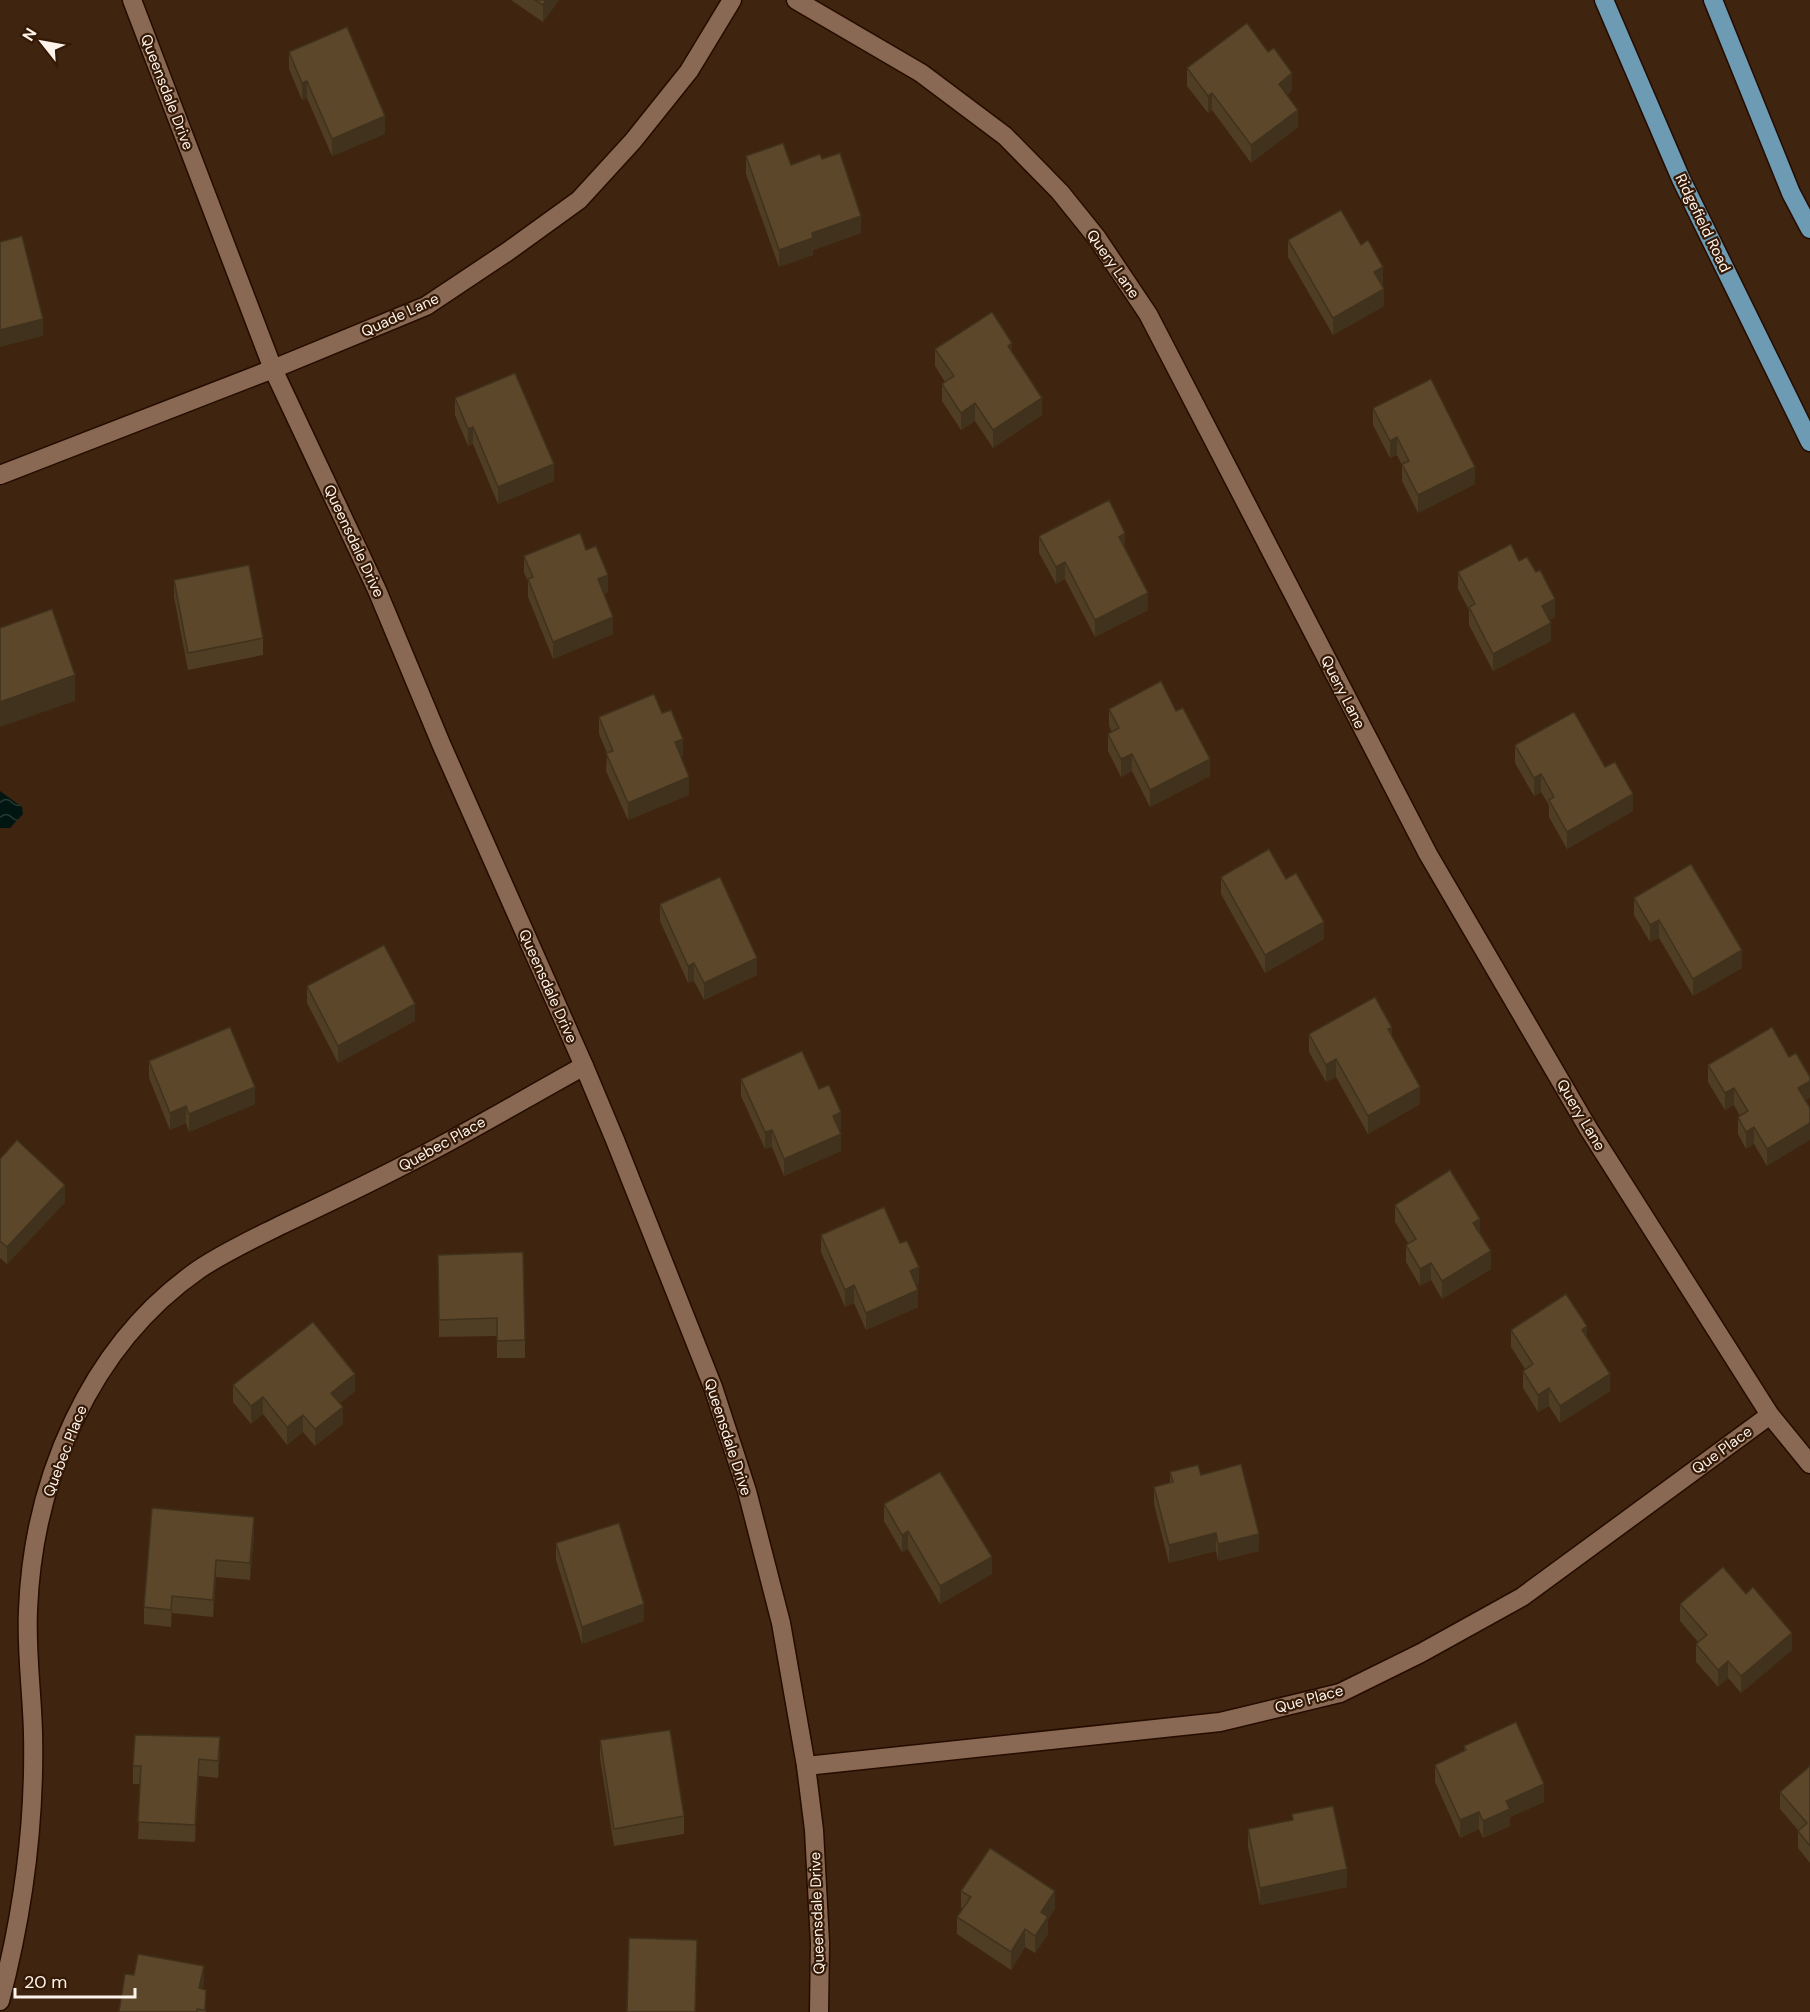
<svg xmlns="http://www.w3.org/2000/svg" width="1810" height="2012" viewBox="0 0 1810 2012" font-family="'DM Sans',sans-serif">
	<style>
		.water { fill: url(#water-waves) }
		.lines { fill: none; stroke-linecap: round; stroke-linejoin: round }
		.minor-casing { stroke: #250c00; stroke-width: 21 }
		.major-casing { stroke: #250c00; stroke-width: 21 }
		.minor { stroke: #896953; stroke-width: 18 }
		.major { stroke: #6d9bb4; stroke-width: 18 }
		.wall { fill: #4f3d24 }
		.shaded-wall { fill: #40321d }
		.building { fill: #5c472a; stroke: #40321d; stroke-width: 1.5 }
		.labels { text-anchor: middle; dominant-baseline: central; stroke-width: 4.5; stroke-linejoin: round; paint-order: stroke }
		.street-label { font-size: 15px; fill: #fef3eb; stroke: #341a06 }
	</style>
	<defs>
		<pattern id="water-waves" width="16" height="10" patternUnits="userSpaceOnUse" patternTransform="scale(1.5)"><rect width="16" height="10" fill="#011611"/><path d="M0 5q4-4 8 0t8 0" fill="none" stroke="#273834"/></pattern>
	</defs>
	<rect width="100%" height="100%" fill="#3f240f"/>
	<polygon class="water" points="0,791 22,807 23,814 10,828 0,828"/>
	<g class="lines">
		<defs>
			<g id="minor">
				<polyline points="132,0 273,369 377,590 442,746 584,1066 615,1140 713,1387 747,1491 781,1623 806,1766 814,1830 820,1943 819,2012"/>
				<polyline points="796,0 921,73 1005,136 1060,192 1097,238 1148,314 1428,854 1588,1128 1770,1415 1810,1464"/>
				<polyline points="0,475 273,369 426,306 507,252 579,200 633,141 689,71 732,0"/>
				<polyline points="806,1766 1220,1722 1340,1693 1421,1653 1522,1597 1770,1415"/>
				<path d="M0,2001c23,-87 35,-178 33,-268 -1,-41 -7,-82 -5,-123 5,-129 61,-264 170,-340 25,-17 53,-30 81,-44 42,-20 85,-40 127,-62 60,-30 118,-65 178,-98"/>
			</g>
			<g id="major">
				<polyline points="1604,0 1681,179 1810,442"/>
				<polyline points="1713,0 1791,193 1810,229"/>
			</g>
		</defs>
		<use href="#minor" class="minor-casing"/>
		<use href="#major" class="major-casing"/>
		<use href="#minor" class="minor"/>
		<use href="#major" class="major"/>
	</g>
	<g class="wall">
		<polygon points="511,0 559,0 543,22"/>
		<polygon points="289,52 385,134 332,156 307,98 302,100 289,69"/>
		<polygon points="1187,68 1292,90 1287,95 1298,127 1251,163 1212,110 1208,113 1187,86"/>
		<polygon points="746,156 791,165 861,233 813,250 813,255 779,267 746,174"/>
		<polygon points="1288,240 1383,285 1382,285 1384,306 1333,335 1288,257"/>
		<polygon points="935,349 1012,352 1042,415 993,448 975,421 961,430 942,401 942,384 945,382 935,366"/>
		<polygon points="455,398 554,481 498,504 473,444 468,446 455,415"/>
		<polygon points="1373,408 1475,484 1418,513 1402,481 1402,465 1397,455 1390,458 1373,425"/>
		<polygon points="1039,536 1125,548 1148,610 1095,637 1065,579 1056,584 1039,553"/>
		<polygon points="524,556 608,592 604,594 613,634 553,659 528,597 528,581 524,573"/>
		<polygon points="1519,561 1555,617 1549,620 1551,641 1493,671 1469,625 1469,610 1458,589 1458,572"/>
		<polygon points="174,580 263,638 263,655 188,670 174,597"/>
		<polygon points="1109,709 1210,776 1150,807 1132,771 1121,777 1108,751 1108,734 1112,732 1109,726"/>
		<polygon points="662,713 683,756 681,757 689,795 628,820 606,771 607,753 599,734 599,717"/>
		<polygon points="1515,745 1633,811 1567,849 1549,817 1549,805 1541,792 1534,796 1515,763"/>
		<polygon points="1221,877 1286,879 1324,939 1265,973 1221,894"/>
		<polygon points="1634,898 1742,968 1693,996 1659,938 1650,942 1634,915"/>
		<polygon points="660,904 757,975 704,1000 694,981 688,983 660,921"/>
		<polygon points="307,986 415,1021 338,1063 307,1003"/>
		<polygon points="1309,1034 1392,1037 1420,1104 1368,1134 1336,1077 1326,1082 1309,1052"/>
		<polygon points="149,1061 255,1104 189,1132 186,1123 170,1130 149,1078"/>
		<polygon points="1708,1065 1806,1101 1767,1166 1754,1144 1746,1149 1738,1134 1738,1117 1740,1116 1734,1105 1725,1110 1708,1082"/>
		<polygon points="741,1079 819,1089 841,1130 839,1130 841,1151 784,1176 772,1147 765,1149 741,1096"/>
		<polygon points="0,1159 65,1202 7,1264 0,1258"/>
		<polygon points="1395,1205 1480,1233 1491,1269 1442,1299 1431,1280 1420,1286 1406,1262 1406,1245 1408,1243 1395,1222"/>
		<polygon points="821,1235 919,1284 916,1285 918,1307 866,1330 854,1303 845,1307 821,1252"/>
		<polygon points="438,1255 525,1340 525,1358 497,1358 497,1336 439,1337"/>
		<polygon points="1511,1330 1587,1338 1610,1391 1560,1423 1549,1406 1538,1412 1523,1388 1523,1371 1525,1369 1511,1347"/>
		<polygon points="233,1385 355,1391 340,1403 343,1424 315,1446 303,1432 287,1445 263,1414 251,1424 233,1402"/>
		<polygon points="1170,1472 1201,1475 1259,1551 1218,1561 1216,1551 1169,1563 1154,1504 1154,1487 1170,1483"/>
		<polygon points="884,1504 992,1574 940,1604 908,1549 902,1552 884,1521"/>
		<polygon points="254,1534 250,1580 216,1577 213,1617 172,1613 171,1627 144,1624 144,1607"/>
		<polygon points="556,1543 644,1621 582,1644 556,1560"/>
		<polygon points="1680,1604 1792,1650 1741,1693 1728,1678 1718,1687 1696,1662 1696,1644 1698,1642 1680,1621"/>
		<polygon points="600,1740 684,1816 684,1834 614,1846 600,1758"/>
		<polygon points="1464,1746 1544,1802 1510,1817 1510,1826 1483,1838 1479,1829 1460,1838 1435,1782 1435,1765 1464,1751"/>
		<polygon points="220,1754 218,1778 199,1776 195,1842 138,1839 141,1784 133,1784 133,1766"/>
		<polygon points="1810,1766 1810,1863 1798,1848 1798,1830 1780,1809 1780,1792"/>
		<polygon points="1292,1814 1347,1887 1260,1905 1248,1847 1248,1829 1292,1820"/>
		<polygon points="961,1891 1055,1909 1048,1919 1048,1934 1035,1953 1025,1947 1011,1970 957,1934 957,1917 963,1909 961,1908"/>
		<polygon points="204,1983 202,1989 206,2012 119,2012"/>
	</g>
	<g class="shaded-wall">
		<polygon points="546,0 559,0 543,22 543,5"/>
		<polygon points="1292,73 1292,90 1279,101 1279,84"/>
		<polygon points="307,81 307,98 302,100 302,83"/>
		<polygon points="1212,93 1212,110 1208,113 1208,96"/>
		<polygon points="1298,110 1298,127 1251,163 1251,145"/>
		<polygon points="385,116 385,134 332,156 332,139"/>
		<polygon points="861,216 861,233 813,250 813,255 779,267 779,250 812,233"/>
		<polygon points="1383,267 1383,285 1374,289 1374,272"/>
		<polygon points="1384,289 1384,306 1333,335 1333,318"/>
		<polygon points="43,319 43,336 0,347 0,330"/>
		<polygon points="1012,343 1012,360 1008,346"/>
		<polygon points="1042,398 1042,415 993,448 993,430"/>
		<polygon points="975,403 975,421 961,430 961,413"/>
		<polygon points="473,427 473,444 468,446 468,429"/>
		<polygon points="1397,437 1397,455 1390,458 1390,441"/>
		<polygon points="554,464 554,481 498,504 498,487"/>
		<polygon points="1475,467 1475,484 1418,513 1418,495"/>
		<polygon points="1125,533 1125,551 1119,537"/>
		<polygon points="1065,562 1065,579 1056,584 1056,567"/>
		<polygon points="608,575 608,592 598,596 598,579"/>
		<polygon points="1148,593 1148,610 1095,637 1095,620"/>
		<polygon points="1555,599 1555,617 1542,624 1542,606"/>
		<polygon points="613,617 613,634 553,659 553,642"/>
		<polygon points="1551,623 1551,641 1493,671 1493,654"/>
		<polygon points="75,675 75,701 0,727 0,702"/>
		<polygon points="683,739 683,756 675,760 675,742"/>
		<polygon points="1132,754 1132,771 1121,777 1121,759"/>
		<polygon points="1210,759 1210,776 1150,807 1150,790"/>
		<polygon points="1541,774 1541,792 1534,796 1534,778"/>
		<polygon points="689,777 689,795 628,820 628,803"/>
		<polygon points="1633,794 1633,811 1567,849 1567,832"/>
		<polygon points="1659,920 1659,938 1650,942 1650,925"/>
		<polygon points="1324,922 1324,939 1265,973 1265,955"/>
		<polygon points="1742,950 1742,968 1693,996 1693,979"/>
		<polygon points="757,958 757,975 704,1000 704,983"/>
		<polygon points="694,963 694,981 688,983 688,966"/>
		<polygon points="415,1004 415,1021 338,1063 338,1046"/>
		<polygon points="1392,1028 1392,1045 1388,1029"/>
		<polygon points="1336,1059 1336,1077 1326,1082 1326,1065"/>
		<polygon points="1810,1081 1810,1098 1798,1105 1798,1088"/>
		<polygon points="255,1087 255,1104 189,1132 189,1114"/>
		<polygon points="1420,1087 1420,1104 1368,1134 1368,1116"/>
		<polygon points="1734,1088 1734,1105 1725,1110 1725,1093"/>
		<polygon points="186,1106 186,1123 170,1130 170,1113"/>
		<polygon points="841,1112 841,1130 833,1133 833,1116"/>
		<polygon points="1810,1123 1810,1140 1767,1166 1767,1149"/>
		<polygon points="1754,1127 1754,1144 1746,1149 1746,1132"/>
		<polygon points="772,1130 772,1147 765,1149 765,1132"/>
		<polygon points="841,1134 841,1151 784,1176 784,1159"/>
		<polygon points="65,1185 65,1202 7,1264 7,1247"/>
		<polygon points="1480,1219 1480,1236 1473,1223"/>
		<polygon points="1491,1251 1491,1269 1442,1299 1442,1281"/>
		<polygon points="1431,1263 1431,1280 1420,1286 1420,1269"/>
		<polygon points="919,1267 919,1284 910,1288 910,1271"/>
		<polygon points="854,1285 854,1303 845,1307 845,1290"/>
		<polygon points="918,1290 918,1307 866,1330 866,1313"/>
		<polygon points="1587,1326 1587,1343 1582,1330"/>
		<polygon points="355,1374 355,1391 331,1410 331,1393"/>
		<polygon points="1610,1374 1610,1391 1560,1423 1560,1406"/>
		<polygon points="1549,1388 1549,1406 1538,1412 1538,1395"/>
		<polygon points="263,1397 263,1414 251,1424 251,1406"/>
		<polygon points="343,1407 343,1424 315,1446 315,1429"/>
		<polygon points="303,1415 303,1432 287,1445 287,1427"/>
		<polygon points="254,1517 254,1534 250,1580 250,1563"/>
		<polygon points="908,1531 908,1549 902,1552 902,1535"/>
		<polygon points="1216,1533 1216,1551 1169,1563 1169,1545"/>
		<polygon points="1259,1534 1259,1551 1218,1561 1218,1544"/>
		<polygon points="992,1557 992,1574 940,1604 940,1586"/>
		<polygon points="216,1560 216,1577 213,1617 213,1600"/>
		<polygon points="172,1596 172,1613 171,1627 171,1610"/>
		<polygon points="644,1604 644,1621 582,1644 582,1627"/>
		<polygon points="1792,1633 1792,1650 1741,1693 1741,1676"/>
		<polygon points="1728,1661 1728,1678 1718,1687 1718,1670"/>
		<polygon points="220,1737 220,1754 218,1778 218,1761"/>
		<polygon points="199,1759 199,1776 195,1842 195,1825"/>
		<polygon points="1544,1784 1544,1802 1510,1817 1510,1826 1483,1838 1483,1821 1506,1801"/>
		<polygon points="1479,1812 1479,1829 1460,1838 1460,1820"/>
		<polygon points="1347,1869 1347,1887 1260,1905 1260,1888"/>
		<polygon points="1055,1891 1055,1909 1048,1919 1048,1934 1035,1953 1035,1936 1041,1912"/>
		<polygon points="1025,1929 1025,1947 1011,1970 1011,1952"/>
		<polygon points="204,1966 204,1983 199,2006 199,1988"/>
	</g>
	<g class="building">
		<polygon points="535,0 546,0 543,5"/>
		<polygon points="1247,23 1268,52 1274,48 1292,73 1279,84 1298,110 1251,145 1212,93 1208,96 1187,68"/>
		<polygon points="347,27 385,116 332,139 307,81 302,83 289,52"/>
		<polygon points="783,143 791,165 820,154 822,159 840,153 861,216 812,233 813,238 779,250 746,156"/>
		<polygon points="1341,210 1361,245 1368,240 1383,267 1374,272 1384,289 1333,318 1288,240"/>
		<polygon points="22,236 43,319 0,330 0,242"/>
		<polygon points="992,312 1012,343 1008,346 1042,398 993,430 975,403 961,413 942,384 954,376 935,349"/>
		<polygon points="515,373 554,464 498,487 473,427 468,429 455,398"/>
		<polygon points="1431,379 1475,467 1418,495 1402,464 1409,461 1397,437 1390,441 1373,408"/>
		<polygon points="1109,500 1125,533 1119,537 1148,593 1095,620 1065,562 1056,567 1039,536"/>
		<polygon points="580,533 586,550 596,546 608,575 598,579 613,617 553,642 528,579 533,577 524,556"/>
		<polygon points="1511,544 1519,561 1527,557 1536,572 1540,570 1555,599 1542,606 1551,623 1493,654 1469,607 1475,604 1458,572"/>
		<polygon points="249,565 263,638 188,653 174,580"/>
		<polygon points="52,609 75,675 0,702 0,628"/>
		<polygon points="1161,681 1176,711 1183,708 1210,759 1150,790 1132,754 1121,759 1108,734 1119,728 1109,709"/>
		<polygon points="654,694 662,713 671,710 683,739 675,742 689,777 628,803 606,753 613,751 599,717"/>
		<polygon points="1574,712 1605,767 1615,762 1633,794 1567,832 1549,800 1554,797 1541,774 1534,778 1515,745"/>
		<polygon points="1269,849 1286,879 1296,873 1324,922 1265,955 1221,877"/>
		<polygon points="1691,864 1742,950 1693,979 1659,920 1650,925 1634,898"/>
		<polygon points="720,877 757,958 704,983 694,963 688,966 660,904"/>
		<polygon points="384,945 415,1004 338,1046 307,986"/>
		<polygon points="1375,997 1392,1028 1388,1029 1420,1087 1368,1116 1336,1059 1326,1065 1309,1034"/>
		<polygon points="230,1027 255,1087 189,1114 186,1106 170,1113 149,1061"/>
		<polygon points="1772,1027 1789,1057 1796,1053 1810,1077 1810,1081 1798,1088 1810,1108 1810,1123 1767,1149 1754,1127 1746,1132 1738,1117 1748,1111 1734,1088 1725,1093 1708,1065"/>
		<polygon points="802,1051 819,1089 829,1085 841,1112 833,1116 841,1134 784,1159 772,1130 765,1132 741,1079"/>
		<polygon points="17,1140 65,1185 7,1247 0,1241 0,1159"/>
		<polygon points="1450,1170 1480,1219 1473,1223 1491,1251 1442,1281 1431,1263 1420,1269 1406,1245 1416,1239 1395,1205"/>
		<polygon points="884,1207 900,1243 907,1241 919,1267 910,1271 918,1290 866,1313 854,1285 845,1290 821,1235"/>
		<polygon points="523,1252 525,1340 497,1341 497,1318 439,1320 438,1255"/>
		<polygon points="1566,1294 1587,1326 1582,1330 1610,1374 1560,1406 1549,1388 1538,1395 1523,1371 1533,1364 1511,1330"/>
		<polygon points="313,1322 355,1374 331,1393 343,1407 315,1429 303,1415 287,1427 263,1397 251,1406 233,1385"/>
		<polygon points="1241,1464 1259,1534 1218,1544 1216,1533 1169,1545 1154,1487 1173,1482 1170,1472 1198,1465 1201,1475"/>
		<polygon points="940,1472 992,1557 940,1586 908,1531 902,1535 884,1504"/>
		<polygon points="152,1508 254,1517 250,1563 216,1560 213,1600 172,1596 171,1610 144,1607"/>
		<polygon points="619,1523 644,1604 582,1627 556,1543"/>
		<polygon points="1723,1567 1746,1594 1753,1587 1792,1633 1741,1676 1728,1661 1718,1670 1696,1644 1707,1635 1680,1604"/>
		<polygon points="1516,1722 1544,1784 1506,1801 1510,1809 1483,1821 1479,1812 1460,1820 1435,1765 1466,1750 1464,1746"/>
		<polygon points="670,1730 684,1816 614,1829 600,1740"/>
		<polygon points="135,1735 220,1737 218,1761 199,1759 195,1825 138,1822 141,1766 133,1766"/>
		<polygon points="1810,1766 1810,1846 1798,1831 1807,1823 1780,1792"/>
		<polygon points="1333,1806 1347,1869 1260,1888 1248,1829 1293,1820 1292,1814"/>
		<polygon points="990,1848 1055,1891 1041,1912 1048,1917 1035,1936 1025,1929 1011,1952 957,1917 971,1897 961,1891"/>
		<polygon points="629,1938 697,1940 695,2012 627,2012"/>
		<polygon points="138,1954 204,1966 199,1988 206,1990 205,2010 197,2009 197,2012 119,2012 125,1974 134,1975"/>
	</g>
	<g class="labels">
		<g class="street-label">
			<text transform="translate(167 92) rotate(69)">Queensdale Drive</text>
			<text transform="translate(1703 223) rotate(64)">Ridgefield Road</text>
			<text transform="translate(1113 264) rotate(55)">Query Lane</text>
			<text transform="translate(400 315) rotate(-25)">Quade Lane</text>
			<text transform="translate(354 541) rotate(65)">Queensdale Drive</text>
			<text transform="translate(1343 692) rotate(63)">Query Lane</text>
			<text transform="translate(548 986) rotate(66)">Queensdale Drive</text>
			<text transform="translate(1581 1115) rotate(59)">Query Lane</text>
			<text transform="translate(442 1144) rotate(-29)">Quebec Place</text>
			<text transform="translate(728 1437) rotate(72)">Queensdale Drive</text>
			<text transform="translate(1722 1450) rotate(-36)">Que Place</text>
			<text transform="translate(65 1451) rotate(-69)">Quebec Place</text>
			<text transform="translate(1309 1699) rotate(-15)">Que Place</text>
			<text transform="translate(817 1913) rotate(-92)">Queensdale Drive</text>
		</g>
	</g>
	<g transform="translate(42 42) rotate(301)" stroke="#341a06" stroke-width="4.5" paint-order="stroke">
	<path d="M0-4.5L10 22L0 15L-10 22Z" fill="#fef3eb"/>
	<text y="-9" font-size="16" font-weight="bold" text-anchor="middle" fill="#fef3eb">N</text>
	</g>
	<path d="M15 1988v9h120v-9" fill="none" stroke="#fef3eb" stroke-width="3"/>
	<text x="24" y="1988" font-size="18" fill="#fef3eb" stroke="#341a06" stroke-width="4.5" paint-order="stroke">20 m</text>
</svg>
